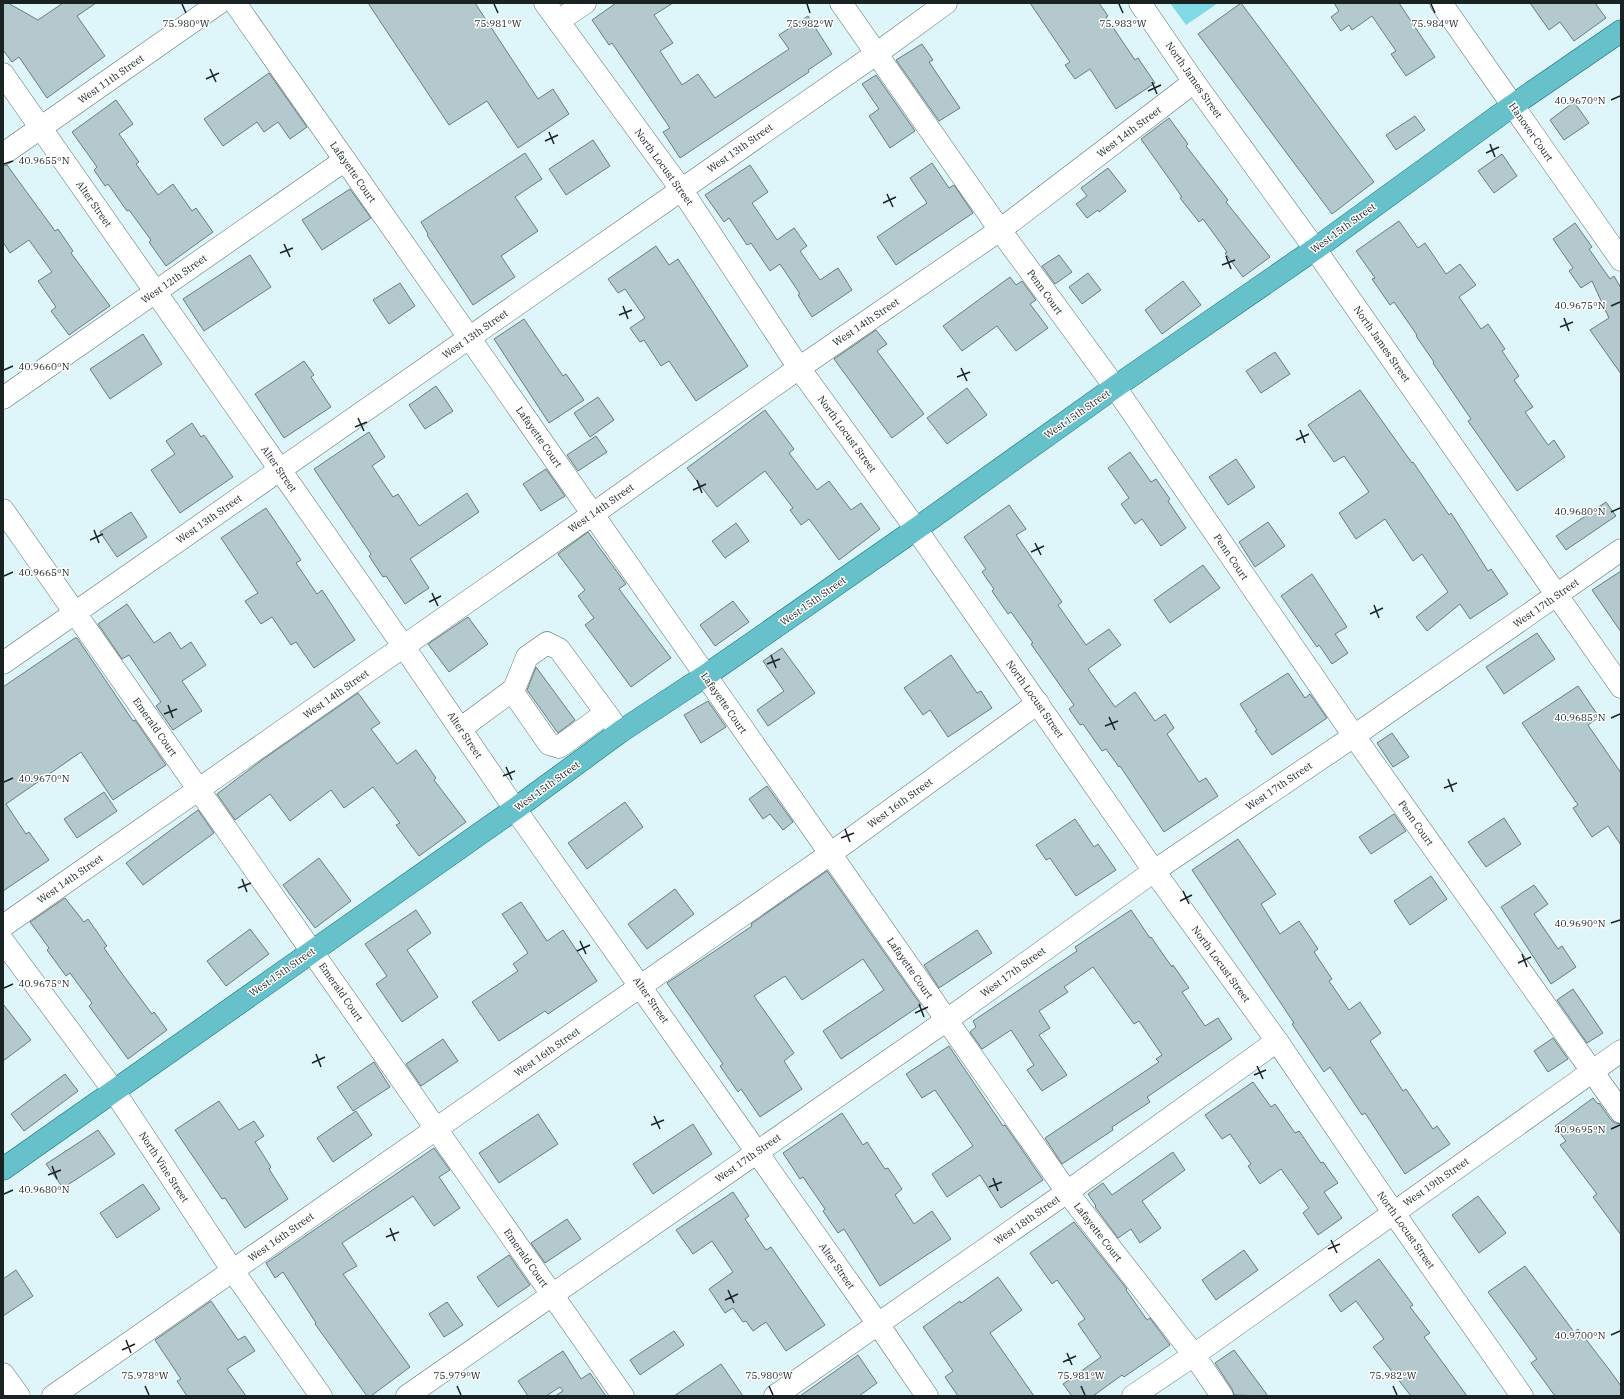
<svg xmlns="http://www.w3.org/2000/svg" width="1624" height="1399" viewBox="0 0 1624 1399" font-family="'IBM Plex Serif',serif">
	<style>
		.green { fill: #81d9e5 }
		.building { fill: #b3c9cd; stroke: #687d80 }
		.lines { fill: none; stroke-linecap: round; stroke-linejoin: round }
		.minor-casing { stroke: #5b7073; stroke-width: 23 }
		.major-casing { stroke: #0a6f78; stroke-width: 23 }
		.minor { stroke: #fff; stroke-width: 22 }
		.major { stroke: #67c1ca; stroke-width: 22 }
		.ticks { fill: none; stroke: #1a2324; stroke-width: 1.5 }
		.labels { text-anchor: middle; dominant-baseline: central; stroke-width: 3; stroke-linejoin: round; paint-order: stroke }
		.street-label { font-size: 10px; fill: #1a2324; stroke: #fefefe }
		.ticks-label { font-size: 10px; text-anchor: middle; fill: #1a2324; stroke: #fefefe; stroke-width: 3; stroke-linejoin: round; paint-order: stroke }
	</style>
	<rect width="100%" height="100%" fill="#def6f9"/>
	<polygon class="green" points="1170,3 1218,3 1186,25"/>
	<g class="building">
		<polygon points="3,3 8,3 38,20 63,3 96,3 77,16 105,56 47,98 19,57 12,62 3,50"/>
		<polygon points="368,3 475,3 538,99 553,89 569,114 518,148 487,101 449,125"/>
		<polygon points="616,3 673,3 654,15 673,43 660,51 682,85 698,74 715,98 789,49 779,35 808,16 832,54 808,70 809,72 680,158 663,132 670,128 612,43 609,45 592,20"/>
		<polygon points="1030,3 1099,3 1108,16 1106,17 1135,60 1138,58 1155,83 1116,109 1090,69 1075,79 1065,65 1070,62"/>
		<polygon points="1241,3 1374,182 1332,214 1198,34"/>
		<polygon points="1334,3 1399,3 1435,57 1406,76 1391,54 1396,51 1372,16 1352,30 1349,25 1341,31 1331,17 1339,11"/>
		<polygon points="1530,3 1595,3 1606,18 1574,41 1560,22 1549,30"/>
		<polygon points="922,44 933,60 929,62 960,108 939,121 896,60"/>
		<polygon points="269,73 307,127 290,139 278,122 264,132 257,122 223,146 204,119"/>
		<polygon points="876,75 915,131 890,148 869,116 879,109 862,84"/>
		<polygon points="116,100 133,124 119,134 139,162 136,164 158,195 173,184 192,211 196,208 213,232 166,266 149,242 151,240 129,210 127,211 108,184 105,186 94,170 97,167 72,132"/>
		<polygon points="1574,102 1589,123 1564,140 1550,120"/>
		<polygon points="1415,116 1425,130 1396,150 1386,135"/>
		<polygon points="1169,118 1188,144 1186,146 1228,200 1226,202 1270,257 1243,277 1225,253 1227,252 1203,219 1199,222 1180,198 1182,197 1141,139"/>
		<polygon points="593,140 610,166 566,195 549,169"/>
		<polygon points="525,153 542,179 515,197 538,231 501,256 515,277 473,305 427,235 428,234 421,222"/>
		<polygon points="1502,154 1517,176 1494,193 1478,171"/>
		<polygon points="932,163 949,188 954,185 973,213 896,265 877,237 927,203 910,178"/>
		<polygon points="7,165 55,231 58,229 73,251 71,253 110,306 69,335 51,311 56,307 38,281 52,272 29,240 10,253 3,242 3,166"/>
		<polygon points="750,165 768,192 752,203 777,240 794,228 807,246 800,251 820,280 838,268 852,290 812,317 798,295 800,294 780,264 770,271 751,243 747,245 729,218 724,222 705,195"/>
		<polygon points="1108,168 1126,191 1099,212 1098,210 1087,218 1076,204 1087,196 1081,188"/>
		<polygon points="350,189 371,218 322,250 302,220"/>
		<polygon points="1399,221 1418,248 1425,243 1446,274 1460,264 1476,285 1459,297 1481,329 1488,324 1505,349 1502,351 1519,376 1514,380 1533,407 1525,412 1548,445 1554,440 1565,457 1517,491 1468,421 1471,419 1433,363 1434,362 1416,336 1417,335 1394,302 1390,305 1372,279 1375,278 1356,251"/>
		<polygon points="1575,223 1592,247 1589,249 1610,279 1614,276 1621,288 1621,374 1590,330 1609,318 1592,281 1581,288 1569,271 1573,268 1553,239"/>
		<polygon points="656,246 669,265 678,259 748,366 696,401 669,361 661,366 644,340 640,342 630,328 645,318 625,289 618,293 608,279"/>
		<polygon points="250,255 271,287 204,331 183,299"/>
		<polygon points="1059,255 1072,272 1055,284 1042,266"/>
		<polygon points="1088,273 1101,290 1082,304 1069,287"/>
		<polygon points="1010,277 1016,285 1022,281 1036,300 1030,304 1048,328 1016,351 997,326 962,351 943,326"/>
		<polygon points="1183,281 1201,305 1162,334 1145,310"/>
		<polygon points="400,283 415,306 389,324 373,300"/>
		<polygon points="524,319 563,376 566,374 584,400 549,423 494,339"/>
		<polygon points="876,330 887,344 877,351 924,414 892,438 834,359"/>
		<polygon points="143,334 162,364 110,399 90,369"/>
		<polygon points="1275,352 1290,374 1261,393 1246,371"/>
		<polygon points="304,361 314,375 311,377 331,407 284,438 255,394"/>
		<polygon points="436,386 453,411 425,429 409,405"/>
		<polygon points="967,388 987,415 947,444 927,418"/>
		<polygon points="1360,390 1412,463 1413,462 1449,515 1451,513 1488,571 1491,569 1508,594 1470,619 1460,604 1427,631 1416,617 1448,592 1422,554 1413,561 1385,519 1356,539 1339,513 1369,492 1344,456 1334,462 1308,425"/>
		<polygon points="598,397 614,420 590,437 574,413"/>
		<polygon points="765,410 794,449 789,453 817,490 829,481 851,510 861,503 880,529 839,560 809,519 801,525 790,510 793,508 765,471 717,507 687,468"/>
		<polygon points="192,423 201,437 204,435 233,477 180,513 151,470 175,454 166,441"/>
		<polygon points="369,432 385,457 372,466 393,497 398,494 419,526 467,493 479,512 410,559 429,588 405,604 386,576 383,577 369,556 371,554 314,469"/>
		<polygon points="596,436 607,452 578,471 567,455"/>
		<polygon points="1130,452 1151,482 1156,479 1170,499 1168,501 1186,528 1161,546 1142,519 1135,524 1121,504 1129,498 1108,468"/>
		<polygon points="1236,459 1255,487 1228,505 1209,477"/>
		<polygon points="546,469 565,496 541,511 523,484"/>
		<polygon points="1606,502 1616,516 1566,550 1556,536"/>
		<polygon points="1009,505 1026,529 1016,535 1062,602 1058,605 1086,645 1109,629 1121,645 1088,669 1115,707 1135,692 1155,721 1165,714 1174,728 1167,734 1199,782 1206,778 1218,796 1164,832 1120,766 1119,767 1106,749 1102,751 1083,724 1080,725 1069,709 1074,705 1031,644 1033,643 1011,612 1008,614 992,591 994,589 982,572 986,569 964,537"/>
		<polygon points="266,508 301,560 296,563 317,594 322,590 355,640 314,668 296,642 291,645 272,617 261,624 245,601 258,593 221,538"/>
		<polygon points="131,512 147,537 117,557 100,532"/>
		<polygon points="1268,522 1285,546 1255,567 1239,542"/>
		<polygon points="736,523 749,541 725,558 712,541"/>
		<polygon points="588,532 626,584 619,589 671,658 631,687 585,625 594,618 578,596 585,590 558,554"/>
		<polygon points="1203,565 1220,588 1170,623 1154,600"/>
		<polygon points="1621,571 1621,632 1592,590"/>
		<polygon points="1312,574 1347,627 1335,634 1348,653 1332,664 1319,645 1317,647 1281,596"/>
		<polygon points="733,601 749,622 715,646 700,625"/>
		<polygon points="127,604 154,643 170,632 181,649 191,642 206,665 182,681 202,711 173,730 156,706 161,702 129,655 122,659 98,624"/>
		<polygon points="468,617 488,644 449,672 428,644"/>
		<polygon points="1537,633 1555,659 1504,694 1486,667"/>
		<polygon points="75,638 77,638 133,721 135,720 166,765 113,800 81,752 6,804 26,834 29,832 49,860 3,891 3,687"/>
		<polygon points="782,648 815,693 768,726 757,710 784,691 763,661"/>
		<polygon points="951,655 977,693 981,691 992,708 948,737 930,710 923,715 904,688"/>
		<polygon points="536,667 575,720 558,733 527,690"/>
		<polygon points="1288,673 1305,698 1310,694 1327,718 1272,755 1255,731 1257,730 1240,704"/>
		<polygon points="1578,686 1599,717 1588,725 1621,773 1621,845 1608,826 1592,837 1573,808 1578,805 1522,723"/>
		<polygon points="358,693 380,723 371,729 397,764 416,750 436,778 434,780 466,822 419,856 396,825 400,823 373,787 344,808 331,790 290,821 270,794 235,820 217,794 262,760"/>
		<polygon points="708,701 726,727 701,743 684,715"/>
		<polygon points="1392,733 1409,757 1393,767 1377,743"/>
		<polygon points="767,786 793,822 783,830 770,814 763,819 749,799"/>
		<polygon points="104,792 117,811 77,838 64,819"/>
		<polygon points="625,802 643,827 587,869 568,843"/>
		<polygon points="198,810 214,833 143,885 126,863"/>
		<polygon points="1394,814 1406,831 1371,854 1359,837"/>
		<polygon points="1504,818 1521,844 1486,867 1468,842"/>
		<polygon points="1075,819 1094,847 1098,844 1116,870 1076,896 1050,858 1046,860 1036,845"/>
		<polygon points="1238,839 1276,894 1261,904 1280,934 1299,921 1318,949 1314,952 1332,979 1329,981 1349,1010 1360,1002 1381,1033 1370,1041 1403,1091 1406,1089 1433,1129 1437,1126 1450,1144 1405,1174 1365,1113 1362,1115 1330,1067 1324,1072 1292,1024 1294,1023 1192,870"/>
		<polygon points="319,858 351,901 315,928 283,885"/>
		<polygon points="827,871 921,1005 841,1059 823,1031 884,990 863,959 802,1000 785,976 754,996 794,1053 784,1061 802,1089 760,1117 741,1089 738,1092 720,1066 723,1064 667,983 752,926 751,924"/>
		<polygon points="1431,876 1447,899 1410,925 1394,901"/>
		<polygon points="1534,885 1548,904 1534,914 1558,949 1562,946 1576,967 1551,984 1501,907"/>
		<polygon points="675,889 694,914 647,949 628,924"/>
		<polygon points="65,898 84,922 88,919 107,946 104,948 123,975 152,1014 154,1012 167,1030 128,1059 89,1006 92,1003 70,973 66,976 47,950 49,948 30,922"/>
		<polygon points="521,902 547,941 563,930 597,981 548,1014 545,1011 499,1041 472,1002 518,971 513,964 528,953 502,914"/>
		<polygon points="416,910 431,933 407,950 438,997 402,1022 376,984 387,976 365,944"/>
		<polygon points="1131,910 1150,938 1151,937 1172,967 1173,965 1189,988 1182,992 1205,1026 1218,1018 1232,1039 1147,1097 1150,1102 1112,1127 1113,1130 1062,1164 1045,1138 1159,1062 1156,1059 1162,1055 1139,1021 1134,1024 1093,967 1064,987 1068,992 1039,1011 1050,1028 1039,1035 1067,1075 1042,1091 1027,1070 1034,1065 1011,1030 982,1049 970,1032 976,1027 973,1021 1077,951 1075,947"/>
		<polygon points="250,929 269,954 226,986 207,961"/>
		<polygon points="977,930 992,953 939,988 924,965"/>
		<polygon points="1573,989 1603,1033 1587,1043 1557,1000"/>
		<polygon points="3,1004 31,1040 3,1061"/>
		<polygon points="1553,1038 1568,1059 1548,1072 1534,1051"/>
		<polygon points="443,1039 458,1061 421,1086 406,1064"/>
		<polygon points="949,1046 1003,1126 1005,1125 1043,1180 1001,1208 980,1175 947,1197 932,1174 973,1146 935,1090 922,1098 906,1074"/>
		<polygon points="374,1062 390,1087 353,1111 337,1087"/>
		<polygon points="65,1074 78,1091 24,1131 11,1114"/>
		<polygon points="1253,1082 1271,1107 1275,1104 1295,1133 1299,1131 1321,1163 1323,1162 1338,1183 1324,1192 1342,1218 1318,1235 1303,1213 1309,1208 1281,1169 1260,1184 1248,1166 1251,1164 1230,1134 1222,1139 1205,1115"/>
		<polygon points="1593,1098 1598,1104 1599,1103 1611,1120 1615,1123 1621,1124 1621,1235 1593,1197 1597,1194 1560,1145 1566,1141 1555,1126"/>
		<polygon points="219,1101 239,1130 254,1121 264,1136 255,1142 271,1167 269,1169 288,1199 245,1228 225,1198 222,1199 175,1130"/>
		<polygon points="356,1111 372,1135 333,1162 317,1138"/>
		<polygon points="842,1113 863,1145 867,1142 885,1169 888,1168 902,1189 895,1195 914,1224 932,1211 951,1239 880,1286 844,1229 838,1233 823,1211 825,1209 803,1177 800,1179 783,1153"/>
		<polygon points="538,1114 558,1144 499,1183 479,1153"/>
		<polygon points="693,1124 712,1154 653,1194 633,1164"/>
		<polygon points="98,1130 115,1154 63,1188 46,1164"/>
		<polygon points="434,1148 450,1170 439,1177 460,1208 434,1226 413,1196 342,1243 357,1266 343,1274 410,1367 371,1396 367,1396 315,1324 316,1323 283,1272 275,1278 266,1263"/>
		<polygon points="1173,1152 1185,1170 1142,1201 1161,1228 1140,1243 1131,1229 1118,1238 1095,1207 1096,1206 1088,1194 1103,1183 1112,1195"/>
		<polygon points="143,1184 160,1209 117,1238 100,1213"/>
		<polygon points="733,1192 749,1216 745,1219 766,1250 771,1247 825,1325 786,1351 766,1322 753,1331 746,1321 743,1322 733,1308 725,1313 709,1289 733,1272 712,1241 693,1254 676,1230"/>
		<polygon points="1478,1196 1506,1233 1479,1253 1452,1215"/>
		<polygon points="567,1219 581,1239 545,1263 531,1243"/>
		<polygon points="1074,1222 1127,1289 1126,1290 1147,1320 1150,1318 1170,1345 1124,1377 1122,1375 1093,1396 1072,1396 1063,1384 1101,1357 1078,1324 1085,1319 1057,1280 1052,1284 1030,1253"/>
		<polygon points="1244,1250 1258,1270 1216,1300 1202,1280"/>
		<polygon points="509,1255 530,1285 498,1307 477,1277"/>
		<polygon points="1379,1259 1413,1305 1410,1307 1430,1333 1424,1337 1467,1396 1411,1396 1373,1347 1384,1339 1356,1301 1341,1312 1329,1295"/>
		<polygon points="1525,1266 1574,1332 1578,1329 1611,1372 1621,1386 1621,1396 1555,1396 1531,1363 1537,1359 1488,1292"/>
		<polygon points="16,1270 33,1296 3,1316 3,1279"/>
		<polygon points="998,1277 1022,1310 990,1333 1034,1396 958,1396 945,1377 953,1371 923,1327 960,1301 961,1303"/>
		<polygon points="211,1301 238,1340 245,1336 255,1351 227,1369 246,1396 187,1396 177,1381 181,1379 155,1340"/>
		<polygon points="447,1302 463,1325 444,1337 429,1314"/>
		<polygon points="674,1331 684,1345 640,1375 630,1360"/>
		<polygon points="1234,1350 1268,1396 1234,1395 1232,1389 1215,1363"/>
		<polygon points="563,1351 581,1379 590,1373 606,1396 555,1396 563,1391 560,1387 546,1396 528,1396 518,1381"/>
		<polygon points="858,1355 877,1383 859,1396 800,1396"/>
		<polygon points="721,1364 743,1396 674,1396"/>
	</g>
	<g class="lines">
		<defs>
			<g id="minor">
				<polyline points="235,3 1067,1192 1194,1355 1222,1396"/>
				<polyline points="545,3 681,189 799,368 916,529 1154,871 1277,1041 1393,1212 1522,1396"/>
				<polyline points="841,3 1000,230 1115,387 1354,736 1621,1112"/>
				<polyline points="1140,3 1194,82 1315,249 1621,687"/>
				<polyline points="1441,3 1621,260"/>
				<polyline points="558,21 585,3"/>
				<polyline points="3,74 404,647 515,809 878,1324 927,1396"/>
				<polyline points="3,154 219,3"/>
				<polyline points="3,398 345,160"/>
				<polyline points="3,510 623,1396"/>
				<polyline points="3,663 876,54 946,3"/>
				<polyline points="512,691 549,744 559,747 606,713"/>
				<polyline points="460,729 514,689 527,657 547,643 559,649 620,732"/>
				<polyline points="3,926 593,514 799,368 1000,230 1194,82"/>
				<polyline points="3,941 114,1091 233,1271 321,1396"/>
				<polyline points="3,1374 19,1396"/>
				<polyline points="53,1396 830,854 1038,703"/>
				<polyline points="407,1396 947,1020 1154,871 1354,736 1621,550"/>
				<polyline points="775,1396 1067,1192 1277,1041"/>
				<polyline points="1133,1396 1194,1355 1621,1051"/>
			</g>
			<polyline id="major" points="3,1169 515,809 620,732 705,676 916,529 1115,387 1315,249 1512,106 1621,31"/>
		</defs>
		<use href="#minor" class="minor-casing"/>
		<use href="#major" class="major-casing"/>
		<use href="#minor" class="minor"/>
		<use href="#major" class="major"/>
	</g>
	<path class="ticks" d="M182,4l4,9M494,4l4,9M807,4l3,9M1119,4l4,9M1431,4l4,9M210,69l6,13M206,79l13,-6M1152,82l5,12M1148,91l13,-6M1611,100l9,-4M549,132l5,12M545,141l13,-6M1490,144l5,13M1486,153l13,-6M4,164l9,-3M887,194l6,13M883,203l13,-6M284,244l6,13M280,253l13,-5M1226,256l5,13M1222,265l13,-5M623,306l5,13M1611,306l9,-4M619,315l13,-5M1564,318l5,13M1560,327l13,-5M961,368l6,13M4,370l9,-4M957,377l13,-5M358,418l6,13M355,427l12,-5M1300,430l5,13M1296,440l13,-6M697,480l5,13M693,490l13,-6M1611,512l9,-4M94,530l5,13M90,540l13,-6M1035,543l6,12M1031,552l13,-6M4,576l9,-4M432,593l6,13M429,602l12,-6M1374,605l5,13M1370,614l13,-6M771,655l5,13M767,664l13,-5M168,705l5,13M164,714l13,-5M1109,717l6,13M1611,718l9,-4M1105,726l13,-5M506,767l6,13M503,776l12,-5M1448,779l5,13M4,782l9,-4M1444,788l13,-5M845,829l5,13M841,838l13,-5M242,879l5,13M238,888l13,-5M1183,891l6,13M1180,901l12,-6M1611,923l9,-3M580,941l6,13M577,951l13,-6M1522,954l5,13M1518,963l13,-6M4,988l9,-4M919,1004l5,13M915,1013l13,-6M316,1054l5,13M312,1063l13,-6M1257,1066l6,13M1254,1075l12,-5M654,1116l6,13M651,1125l13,-5M1611,1129l9,-4M52,1166l5,13M48,1175l13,-5M993,1178l5,13M989,1187l13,-5M4,1194l9,-4M390,1228l5,13M386,1237l13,-5M1331,1240l6,13M1328,1249l12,-5M728,1290l6,13M725,1300l13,-6M1611,1335l9,-4M126,1340l5,13M122,1350l13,-6M1067,1353l5,12M1063,1362l13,-6M145,1386l4,9M457,1386l4,9M769,1386l4,9M1081,1386l4,9M1393,1386l4,9"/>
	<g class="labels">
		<g class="street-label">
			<text transform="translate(111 79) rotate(-35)">West 11th Street</text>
			<text transform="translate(1194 80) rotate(55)">North James Street</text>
			<text transform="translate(1129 132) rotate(-37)">West 14th Street</text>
			<text transform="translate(1531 132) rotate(55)">Hanover Court</text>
			<text transform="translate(740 148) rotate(-35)">West 13th Street</text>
			<text transform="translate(664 167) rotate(54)">North Locust Street</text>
			<text transform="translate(353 172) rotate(55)">Lafayette Court</text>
			<text transform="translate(94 204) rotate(55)">Alter Street</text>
			<text transform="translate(1343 228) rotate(-36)">West 15th Street</text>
			<text transform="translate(174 279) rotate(-35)">West 12th Street</text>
			<text transform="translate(1045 292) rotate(54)">Penn Court</text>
			<text transform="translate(866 322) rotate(-34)">West 14th Street</text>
			<text transform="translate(475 334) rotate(-35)">West 13th Street</text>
			<text transform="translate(1382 344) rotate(55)">North James Street</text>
			<text transform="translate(1077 414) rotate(-35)">West 15th Street</text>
			<text transform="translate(847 434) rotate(54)">North Locust Street</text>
			<text transform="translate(539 437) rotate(55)">Lafayette Court</text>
			<text transform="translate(279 469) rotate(55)">Alter Street</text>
			<text transform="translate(601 508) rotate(-35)">West 14th Street</text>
			<text transform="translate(209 519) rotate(-35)">West 13th Street</text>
			<text transform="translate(1231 557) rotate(56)">Penn Court</text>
			<text transform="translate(813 601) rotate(-35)">West 15th Street</text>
			<text transform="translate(1546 603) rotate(-35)">West 17th Street</text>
			<text transform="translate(336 694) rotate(-35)">West 14th Street</text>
			<text transform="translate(1035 699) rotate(55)">North Locust Street</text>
			<text transform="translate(724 703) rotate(55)">Lafayette Court</text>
			<text transform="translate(155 727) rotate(55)">Emerald Court</text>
			<text transform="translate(465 735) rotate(56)">Alter Street</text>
			<text transform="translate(547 786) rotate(-36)">West 15th Street</text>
			<text transform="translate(1279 786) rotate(-34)">West 17th Street</text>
			<text transform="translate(900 803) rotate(-36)">West 16th Street</text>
			<text transform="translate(1416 823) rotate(55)">Penn Court</text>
			<text transform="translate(70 879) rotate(-35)">West 14th Street</text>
			<text transform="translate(1221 964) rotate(54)">North Locust Street</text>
			<text transform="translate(910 968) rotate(55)">Lafayette Court</text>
			<text transform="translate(282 972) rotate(-35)">West 15th Street</text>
			<text transform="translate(1013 972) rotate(-36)">West 17th Street</text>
			<text transform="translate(341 992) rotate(55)">Emerald Court</text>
			<text transform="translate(651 1000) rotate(55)">Alter Street</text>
			<text transform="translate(547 1052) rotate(-35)">West 16th Street</text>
			<text transform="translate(748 1158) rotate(-35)">West 17th Street</text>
			<text transform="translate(164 1167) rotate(57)">North Vine Street</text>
			<text transform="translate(1436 1182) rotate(-35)">West 19th Street</text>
			<text transform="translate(1027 1220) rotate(-35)">West 18th Street</text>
			<text transform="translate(1406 1230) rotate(55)">North Locust Street</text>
			<text transform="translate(1098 1232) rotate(52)">Lafayette Court</text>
			<text transform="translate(281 1237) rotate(-35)">West 16th Street</text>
			<text transform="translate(526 1258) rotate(55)">Emerald Court</text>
			<text transform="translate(837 1266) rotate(55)">Alter Street</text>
		</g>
	</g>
	<g class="ticks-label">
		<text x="186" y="27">75.980°W</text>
		<text x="498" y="27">75.981°W</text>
		<text x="810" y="27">75.982°W</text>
		<text x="1123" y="27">75.983°W</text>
		<text x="1435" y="27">75.984°W</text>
		<text x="1580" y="104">40.9670°N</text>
		<text x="44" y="164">40.9655°N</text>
		<text x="1580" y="309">40.9675°N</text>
		<text x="44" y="370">40.9660°N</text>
		<text x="1580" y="515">40.9680°N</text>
		<text x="44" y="576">40.9665°N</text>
		<text x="1580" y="721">40.9685°N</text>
		<text x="44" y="782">40.9670°N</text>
		<text x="1580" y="927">40.9690°N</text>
		<text x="44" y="987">40.9675°N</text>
		<text x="1580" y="1133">40.9695°N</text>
		<text x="44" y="1193">40.9680°N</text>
		<text x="1580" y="1339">40.9700°N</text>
		<text x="145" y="1379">75.978°W</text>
		<text x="457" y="1379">75.979°W</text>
		<text x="769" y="1379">75.980°W</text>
		<text x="1081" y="1379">75.981°W</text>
		<text x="1393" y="1379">75.982°W</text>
	</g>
	<rect width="1624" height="1399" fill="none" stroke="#1a2324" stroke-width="8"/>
</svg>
